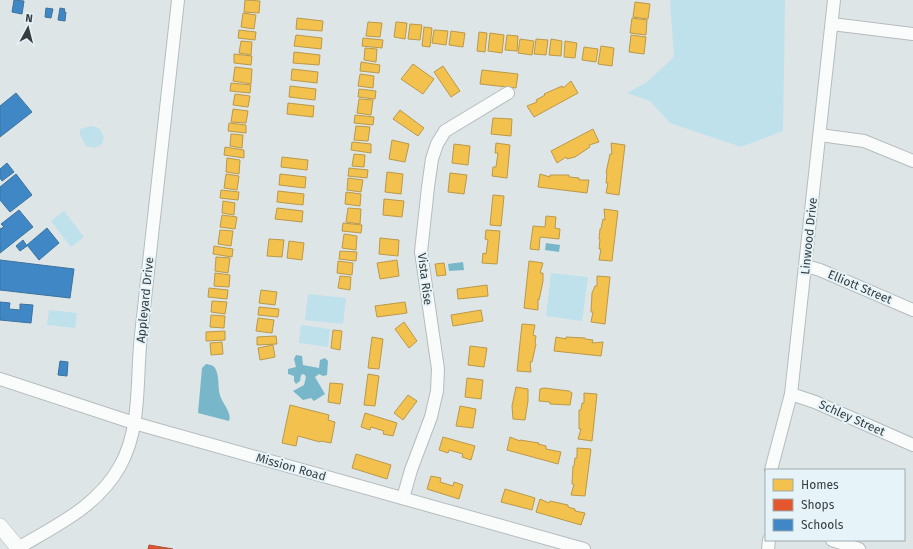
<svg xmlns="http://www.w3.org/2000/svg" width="913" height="549" viewBox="0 0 913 549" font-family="'Fira Sans',sans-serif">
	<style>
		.green { fill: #bfe1eb }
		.water { fill: #78b7c9 }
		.homes { fill: #f2c14e; stroke: #ba994a }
		.shops { fill: #e4572e; stroke: #b04f33 }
		.schools { fill: #3f88c5; stroke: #3d729d }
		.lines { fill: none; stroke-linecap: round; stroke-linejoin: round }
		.minor-casing { stroke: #b6bcbd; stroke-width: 14 }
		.major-casing { stroke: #b6bcbd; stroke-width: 16 }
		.minor { stroke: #fafbfb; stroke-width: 12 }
		.major { stroke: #fafbfb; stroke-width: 15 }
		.labels { text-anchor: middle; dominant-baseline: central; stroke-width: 4; stroke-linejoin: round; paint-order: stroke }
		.street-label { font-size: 12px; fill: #373d3f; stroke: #e6f4f9 }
	</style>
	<rect width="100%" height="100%" fill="#dde5e7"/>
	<g class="green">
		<polygon points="670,0 785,0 783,131 741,147 670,123 650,101 627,93 647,82 674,57"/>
		<polygon points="91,126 99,128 104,137 102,144 95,148 86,146 80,135 80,129"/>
		<polygon points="64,211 84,237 71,247 51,221"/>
		<polygon points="551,273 588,277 582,321 546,316"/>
		<polygon points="308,294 346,298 343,324 305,320"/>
		<polygon points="49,310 77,313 75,328 47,325"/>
		<polygon points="301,325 330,329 328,347 299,343"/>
	</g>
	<g class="water">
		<polygon points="546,243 560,245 559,252 545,250"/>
		<polygon points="463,262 464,270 449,271 448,264"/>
		<polygon points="296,355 302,356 303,365 319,368 320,360 325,358 328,361 327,375 323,376 319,374 315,377 325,394 314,401 311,398 303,400 293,391 304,385 306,377 304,374 301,375 300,381 296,384 294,381 294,376 288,374 288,369 296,367 294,359"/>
		<path d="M206,364c5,1 8,1 10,6 4,9 1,19 5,28 3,7 11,16 8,23l-31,-8 4,-45z"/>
	</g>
	<g class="homes">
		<polygon points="245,0 260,1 259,13 244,12"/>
		<polygon points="635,2 650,4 648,19 633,17"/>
		<polygon points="243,13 256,15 254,29 241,27"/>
		<polygon points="297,18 323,21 322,31 296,29"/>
		<polygon points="632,18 647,20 646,35 630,33"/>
		<polygon points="368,22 382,23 380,37 366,36"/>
		<polygon points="396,22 407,23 405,39 394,37"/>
		<polygon points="410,24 422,25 420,40 408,39"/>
		<polygon points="424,27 432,28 430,47 422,46"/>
		<polygon points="239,30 256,32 255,40 238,38"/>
		<polygon points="434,30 448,31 446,45 432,43"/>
		<polygon points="451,31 465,33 463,47 449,45"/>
		<polygon points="479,32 487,33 485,52 477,51"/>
		<polygon points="490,33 504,35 502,53 488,51"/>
		<polygon points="296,35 322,38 321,49 294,46"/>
		<polygon points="507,35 518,36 517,51 505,50"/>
		<polygon points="631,35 646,37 644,54 629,52"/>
		<polygon points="363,38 383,40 382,48 362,46"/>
		<polygon points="520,39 534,41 532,55 518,53"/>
		<polygon points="536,39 548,40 546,55 534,54"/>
		<polygon points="551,39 562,41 561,56 549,55"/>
		<polygon points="241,41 252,42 251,55 239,53"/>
		<polygon points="565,41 577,43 575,58 564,57"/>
		<polygon points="601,46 614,48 612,66 598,64"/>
		<polygon points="584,47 598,49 596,62 582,60"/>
		<polygon points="365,48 377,49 376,62 364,60"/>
		<polygon points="294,52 320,55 319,65 293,63"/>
		<polygon points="234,54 252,56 251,65 234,63"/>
		<polygon points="361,62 380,65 379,73 360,71"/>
		<polygon points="413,64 434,79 423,94 401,79"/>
		<polygon points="443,66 460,91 451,97 434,72"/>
		<polygon points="235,67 252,69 251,84 233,81"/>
		<polygon points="292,69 318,72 317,83 291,80"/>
		<polygon points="482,70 518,74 516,88 480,84"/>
		<polygon points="360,74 374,76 373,88 358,86"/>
		<polygon points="571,81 578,93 534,117 527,106 537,102 536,100 545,95 544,94 562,86 563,88"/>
		<polygon points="231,83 251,85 250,93 230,91"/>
		<polygon points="290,86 316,89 315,100 289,97"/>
		<polygon points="359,89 376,91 375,99 358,97"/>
		<polygon points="235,94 250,96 248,107 233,105"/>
		<polygon points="359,99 373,100 371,115 357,113"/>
		<polygon points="288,103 314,106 313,117 287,114"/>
		<polygon points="233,109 248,111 246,123 231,122"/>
		<polygon points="400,110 424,128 418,136 393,119"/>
		<polygon points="355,115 374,117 373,125 354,123"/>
		<polygon points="493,118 512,119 511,136 491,134"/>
		<polygon points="229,123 246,125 246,133 228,131"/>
		<polygon points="356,126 370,127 368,141 354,140"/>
		<polygon points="593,129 599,142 589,145 590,147 575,157 567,159 566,157 557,163 551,151"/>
		<polygon points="231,134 243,135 242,148 230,146"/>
		<polygon points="392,140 409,144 405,162 389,159"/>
		<polygon points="352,142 371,144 371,153 351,150"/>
		<polygon points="496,143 510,145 507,178 492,176 493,167 496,167 498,153 495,153"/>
		<polygon points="611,143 625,145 619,195 606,193 608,183 606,183 607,173 606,173 610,154 612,154"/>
		<polygon points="454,144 470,146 468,165 452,163"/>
		<polygon points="225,147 244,150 244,158 224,155"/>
		<polygon points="354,154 365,155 364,167 352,166"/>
		<polygon points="282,157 308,160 307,170 281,167"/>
		<polygon points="227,158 240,160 239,174 226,172"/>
		<polygon points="349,168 368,170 367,178 348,176"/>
		<polygon points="387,172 403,174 401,194 385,192"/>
		<polygon points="450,173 467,175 464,194 448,192"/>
		<polygon points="226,174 239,176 237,190 224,188"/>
		<polygon points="280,174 306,177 305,188 279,185"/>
		<polygon points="540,174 550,177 550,175 569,175 569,177 579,178 579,180 589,180 587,193 538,187"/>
		<polygon points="348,178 363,180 361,192 347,190"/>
		<polygon points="221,190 239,192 238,200 220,198"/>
		<polygon points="278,191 304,194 303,205 277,202"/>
		<polygon points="346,192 361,194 360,206 345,204"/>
		<polygon points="493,195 504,196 501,226 490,225"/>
		<polygon points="384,199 404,201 402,217 383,215"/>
		<polygon points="223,201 235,203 234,215 222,213"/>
		<polygon points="277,208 303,211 302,222 275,219"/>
		<polygon points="348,208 361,209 360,224 346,222"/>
		<polygon points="604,209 618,211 612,261 599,260 601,249 599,249 600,239 599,239 600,229 601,229 603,219 605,220"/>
		<polygon points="222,215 237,217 235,229 220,227"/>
		<polygon points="546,216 556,217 555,228 560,229 559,239 540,237 539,250 530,249 533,226 545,227"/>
		<polygon points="343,223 362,225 361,233 342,231"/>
		<polygon points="220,230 233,231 231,246 218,244"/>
		<polygon points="486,230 500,231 497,264 482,263 483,253 486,254 488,240 485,239"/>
		<polygon points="344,234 357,236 356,250 342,248"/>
		<polygon points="380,238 399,240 398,256 379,254"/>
		<polygon points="269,239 284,240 282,257 267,256"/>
		<polygon points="289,241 304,243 302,260 287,258"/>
		<polygon points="214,246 233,249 232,257 213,254"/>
		<polygon points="340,251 357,252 356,261 339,259"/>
		<polygon points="216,257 230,258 228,273 215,271"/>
		<polygon points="397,260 399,276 380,279 377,263"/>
		<polygon points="338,261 353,263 352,275 337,273"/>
		<polygon points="529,261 543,263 540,273 543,273 543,281 539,300 538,299 538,310 524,308"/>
		<polygon points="444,263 446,275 437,276 435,264"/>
		<polygon points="215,273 230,275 229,287 214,286"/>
		<polygon points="340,276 351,277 350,290 338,288"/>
		<polygon points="597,276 610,277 605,324 591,322 593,312 591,312 592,293 595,286 597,286"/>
		<polygon points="487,285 488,296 458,299 457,289"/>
		<polygon points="209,288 228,290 227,299 208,297"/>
		<polygon points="261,290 277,292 275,305 259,303"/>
		<polygon points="212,301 227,302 225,314 211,312"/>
		<polygon points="405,302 407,313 377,317 375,306"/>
		<polygon points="259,307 279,309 278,317 258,315"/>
		<polygon points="481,310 483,321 453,326 451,315"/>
		<polygon points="211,315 225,316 224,328 210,327"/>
		<polygon points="258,318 274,320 272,333 256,331"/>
		<polygon points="404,322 417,341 409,348 395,329"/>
		<polygon points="522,324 535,325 533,335 536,336 535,343 536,344 532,362 530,362 531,372 517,371"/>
		<polygon points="333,330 342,331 340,350 331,348"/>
		<polygon points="225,331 225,340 206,341 206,332"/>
		<polygon points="276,336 277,344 257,345 257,337"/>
		<polygon points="372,337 383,339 379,369 368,368"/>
		<polygon points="556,337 566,339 566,337 585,338 585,339 593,340 592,343 603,342 601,356 554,351"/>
		<polygon points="222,342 223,354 211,355 210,343"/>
		<polygon points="273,345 275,357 260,360 258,348"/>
		<polygon points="470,346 487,348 484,367 468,365"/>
		<polygon points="368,374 379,376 375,406 364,405"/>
		<polygon points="467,378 483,380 481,399 465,397"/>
		<polygon points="330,383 343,384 340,404 328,402"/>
		<polygon points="516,387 528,389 528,401 525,420 513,419 512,406"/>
		<polygon points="544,388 569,391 572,393 570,405 550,404 550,402 539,401 540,389"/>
		<polygon points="584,393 597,394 592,441 578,439 581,429 579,429 579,410 581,410 582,403 584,403"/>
		<polygon points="408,395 417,401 403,420 394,413"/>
		<polygon points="290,405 329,415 328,420 335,422 331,443 321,441 320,442 298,436 296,446 282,443"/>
		<polygon points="460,406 476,409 473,428 456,426"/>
		<polygon points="365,413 397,423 393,436 383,434 384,431 371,427 370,430 361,427"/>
		<polygon points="443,437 475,446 471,460 462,457 463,454 449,450 448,453 439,450"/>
		<polygon points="510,437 520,441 520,440 539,443 538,444 546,446 546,449 561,452 558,464 507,450"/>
		<polygon points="577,448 591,449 585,496 571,495 574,484 572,484 573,466 574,466 575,458 577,458"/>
		<polygon points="356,454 391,465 387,479 352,468"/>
		<polygon points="431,476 441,478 440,482 453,486 454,482 463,485 459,499 427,489"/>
		<polygon points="505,489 535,498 532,510 501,502"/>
		<polygon points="540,499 549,503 550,501 568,505 568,507 575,509 575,511 585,513 581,525 536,512"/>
	</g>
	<polygon class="shops" points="149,545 173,549 148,549"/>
	<g class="schools">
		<polygon points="14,0 24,1 22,14 12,12"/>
		<polygon points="46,8 53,9 51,18 45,17"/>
		<polygon points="60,8 65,9 64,12 66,12 65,21 58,20"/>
		<polygon points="16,93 32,112 0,137 0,106"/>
		<polygon points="7,163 14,172 2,181 0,178 0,169"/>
		<polygon points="16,174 32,195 10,212 0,200 0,187"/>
		<polygon points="19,210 33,227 0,253 0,229 4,227 1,224"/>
		<polygon points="47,228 59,243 39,260 27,245"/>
		<polygon points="23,240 27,246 20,251 16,246"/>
		<polygon points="0,260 74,269 70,298 0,290"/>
		<polygon points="0,302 10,303 9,309 20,310 20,304 33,305 31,323 0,320"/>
		<polygon points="60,361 68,362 67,376 58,375"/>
	</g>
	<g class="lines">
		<defs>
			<g id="minor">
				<polyline points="832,24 913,34"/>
				<polyline points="820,135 864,141 913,161"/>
				<polyline points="806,266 820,270 913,310"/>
				<polyline points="0,379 134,423 584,549"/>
				<polyline points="791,394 815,402 913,445"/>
				<polyline points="771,470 791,394 834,0"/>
				<polyline points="403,498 411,470 431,417 437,391 438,369 421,252 428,187 432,159 437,144 445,131 508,93"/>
				<polyline points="832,540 859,549"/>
				<path d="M18,548c39,-23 80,-42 102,-82 22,-39 16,-89 21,-131 12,-112 25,-223 37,-335"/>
				<polyline points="768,549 769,540"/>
			</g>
			<polyline id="major" points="0,526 19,549"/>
		</defs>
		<use href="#minor" class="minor-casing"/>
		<use href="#major" class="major-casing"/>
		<use href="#minor" class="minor"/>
		<use href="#major" class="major"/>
	</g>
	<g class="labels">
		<g class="street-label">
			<text transform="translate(809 236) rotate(-84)">Linwood Drive</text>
			<text transform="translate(425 279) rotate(83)">Vista Rise</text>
			<text transform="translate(860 287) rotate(23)">Elliott Street</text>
			<text transform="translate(145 300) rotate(-84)">Appleyard Drive</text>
			<text transform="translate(852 418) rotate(24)">Schley Street</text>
			<text transform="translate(291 467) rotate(16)">Mission Road</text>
		</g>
	</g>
	<rect x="765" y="469" width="140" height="72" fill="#e6f4f9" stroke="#a0abaf"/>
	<rect x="773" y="479" width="20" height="12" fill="#f2c14e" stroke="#a0abaf"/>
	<text x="801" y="489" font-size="12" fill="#373d3f">Homes</text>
	<rect x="773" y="499" width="20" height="12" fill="#e4572e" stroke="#a0abaf"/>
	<text x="801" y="509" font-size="12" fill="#373d3f">Shops</text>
	<rect x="773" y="519" width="20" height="12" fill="#3f88c5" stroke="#a0abaf"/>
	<text x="801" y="529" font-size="12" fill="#373d3f">Schools</text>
	<g transform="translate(28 28) rotate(7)" stroke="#e6f4f9" stroke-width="3" paint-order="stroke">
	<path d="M0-3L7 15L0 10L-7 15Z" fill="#373d3f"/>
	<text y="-6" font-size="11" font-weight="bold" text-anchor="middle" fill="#373d3f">N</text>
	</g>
</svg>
